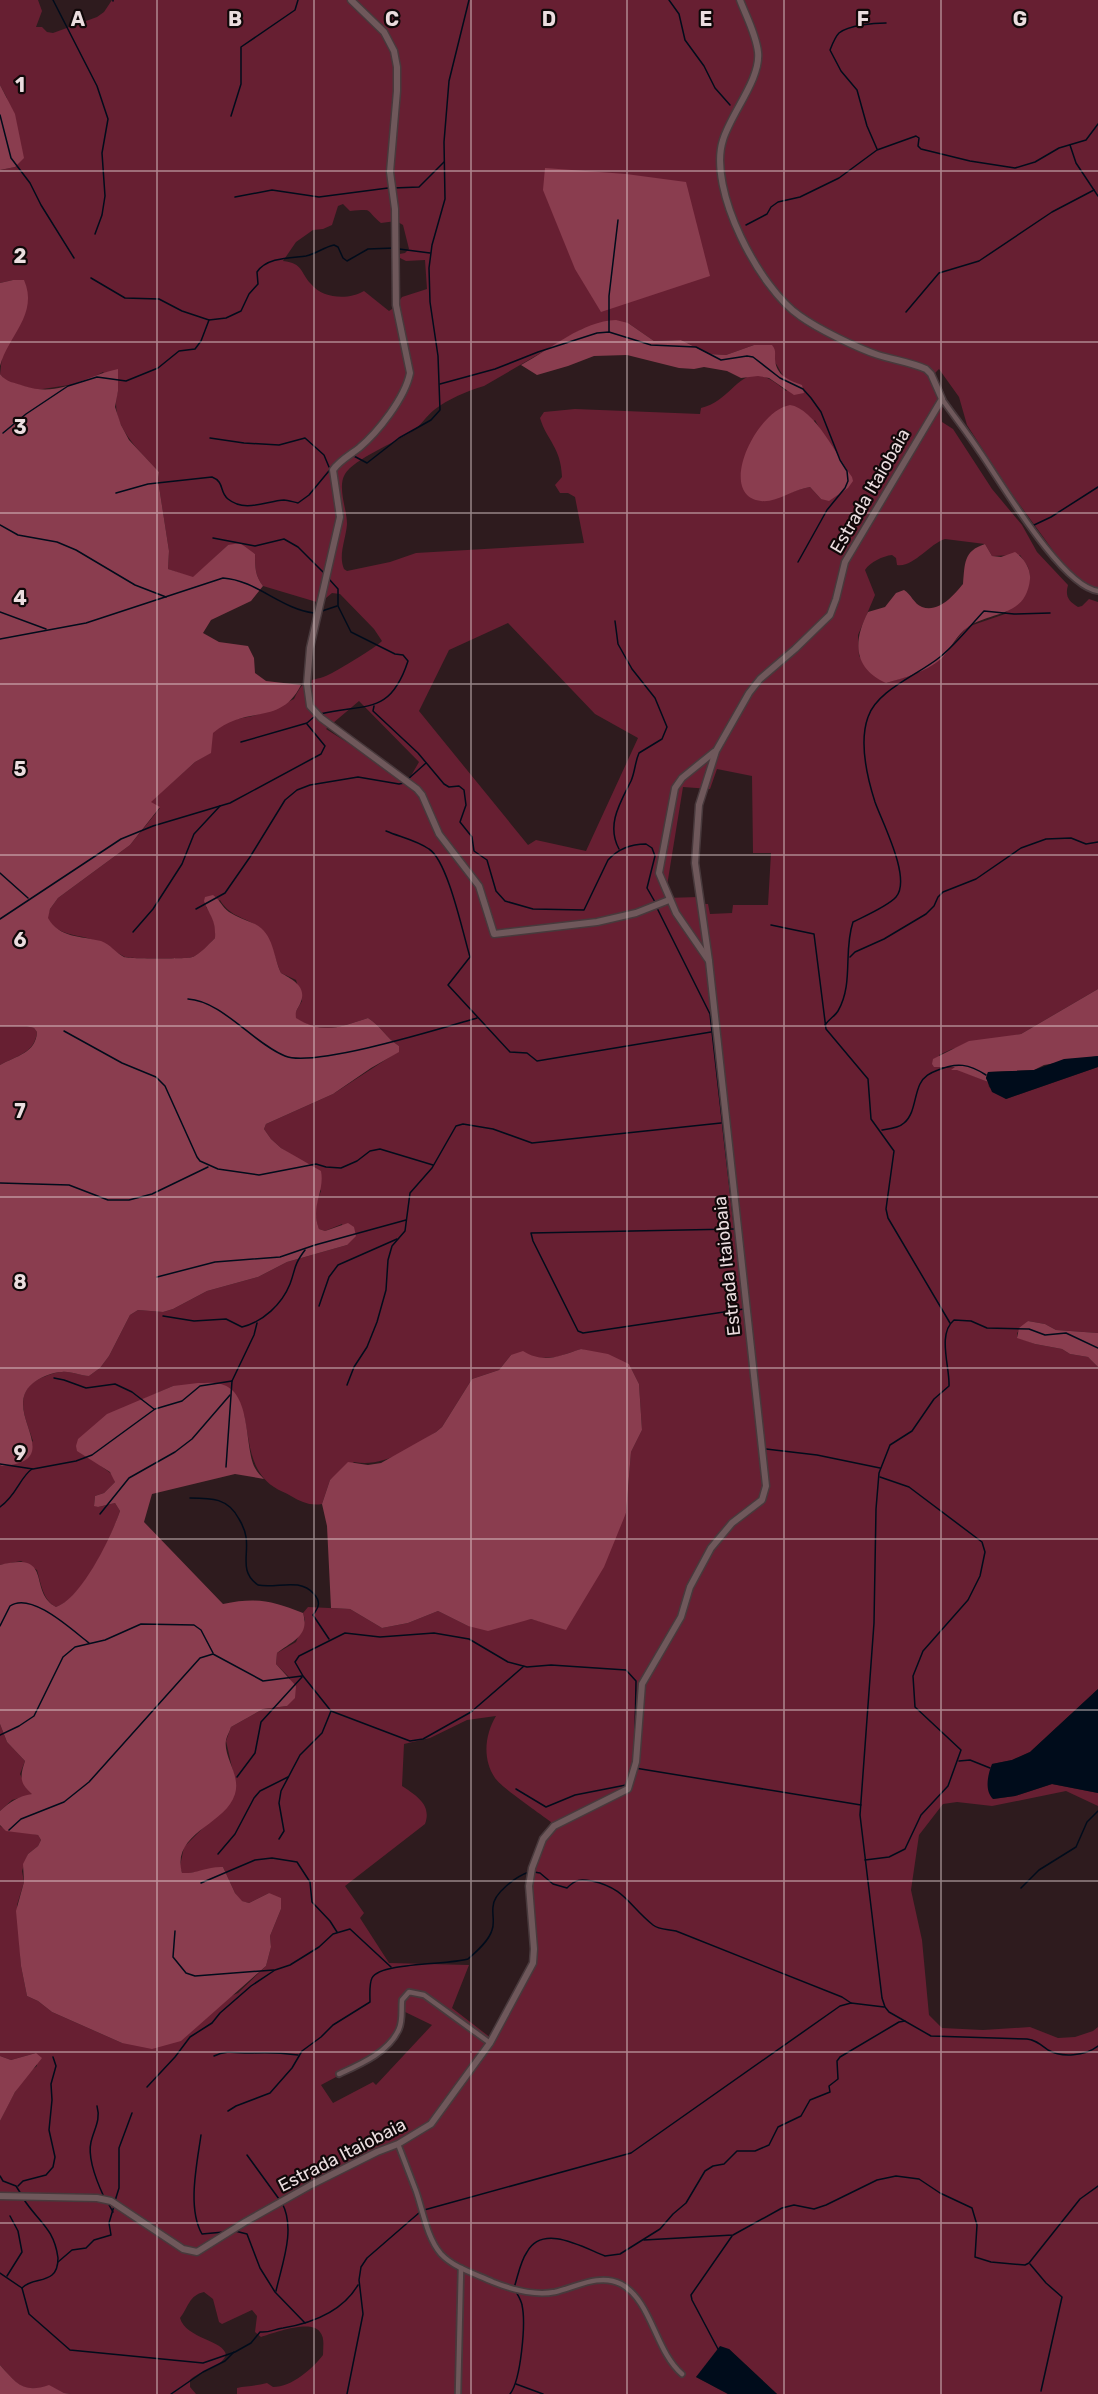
<svg xmlns="http://www.w3.org/2000/svg" width="1098" height="2394" viewBox="0 0 1098 2394" font-family="Rubik,sans-serif">
	<style>
		.green { fill: #671f32; fill-rule: evenodd }
		.forest { fill: #8a3d4f }
		.water { fill: #000c1b }
		.lines { fill: none; stroke-linecap: round; stroke-linejoin: round }
		.stream { stroke: #000c1b; stroke-width: 1.5 }
		.minor-casing { stroke: #48393c; stroke-width: 8 }
		.tertiary-casing { stroke: #48393c; stroke-width: 9 }
		.minor { stroke: #6f585b; stroke-width: 4.5 }
		.tertiary { stroke: #6f585b; stroke-width: 6 }
		.grid { fill: none; stroke: #ebdddf; stroke-width: 1.5; stroke-opacity: 0.55 }
		.labels { text-anchor: middle; dominant-baseline: central; stroke-width: 4.5; stroke-linejoin: round; paint-order: stroke }
		.street-label { font-size: 18px; fill: #ebdddf; stroke: #100809 }
		.grid-label { font-size: 20px; text-anchor: middle; font-weight: bold; fill: #ebdddf; stroke: #100809; stroke-width: 4.5; stroke-linejoin: round; paint-order: stroke }
	</style>
	<rect width="100%" height="100%" fill="#2e1b1e"/>
	<g class="green">
		<path d="M0,0h38l4,11 -6,16h6l5,5 6,1 44,-16 7,-5 8,-12h986v592l-27,-20 -14,-16 -48,-66 -42,-65 -8,-28 -20,-28 -7,7c22,22 7,24 10,46l11,7 39,60 30,36 15,27 31,33c-3,11 0,16 10,22l4,-1 7,-7 9,3v387l-77,45 -69,15 -13,6 3,13 15,-1v2l31,13 1,5 17,12 92,-32v266l-42,-3 -11,-6 -17,-3 -11,12v4l18,7 27,5 8,5 18,3 10,10v322l-68,63 -18,8 -20,4 1,35 22,-3 37,-12 46,9v13l-32,-15 -74,15 -35,-4 -14,2 -24,31 -8,55 11,50 7,75 13,13 41,2 47,-3 28,11 17,-1 18,-6 5,-4v367h-321l-48,-45 -33,28 32,17h-491v-6c10,-2 20,-2 30,-5l6,4c19,0 39,-18 50,-32 0,-8 2,-17 -3,-23 -9,-13 -46,1 -59,5l-6,-5 2,-16 -5,-6 -30,14 -3,-2 -6,-23 -9,-7c-15,3 -16,16 -24,26 6,21 44,22 46,37 -7,15 -25,14 -36,25v7l6,7h-125l-7,-1 -15,-7c-27,8 -33,-3 -49,-21v-244c10,-19 19,-42 37,-55l-1,-13 -25,7 -11,-4v-231l1,2 37,8 3,5 -3,6 -10,8 -6,17 2,11 -7,23 4,61 6,30 11,5 14,11 70,31 116,-50 28,-27 5,-19 -1,-11 11,-27 -12,-16 -20,10 -8,-2 -6,-8 -12,-26c-14,1 -28,7 -41,6l-2,-7 4,-19 20,-20 32,-42 -10,-44 5,-14 32,-18 24,-3 3,-28 -14,-14 1,-11 19,-11 9,-22 -2,-7 5,-6 42,2 32,19 26,-5 30,-12 30,15 63,-7 15,4 80,-110 5,-61 11,-22 -3,-46 -10,-20 -48,-15 -24,8 -16,1 -30,-3 -12,15 -27,9 -30,48 -6,5c-24,15 -52,36 -82,30l-24,18 -8,24c-12,2 -21,-2 -31,-8 -6,-4 -12,-5 -17,-9 -25,-17 -24,-45 -30,-72l-71,-29 -27,12 -45,68 12,9 2,7 -11,11 -9,3 -1,9 4,2 17,-4 5,8c-9,27 -37,87 -64,96 -13,-7 -15,-23 -19,-37l-16,-9 -21,4v-100l33,-24c-7,-22 -21,-48 6,-62 7,-3 15,-7 23,-7 9,-1 18,4 27,4l11,-8 9,-12 21,-41 8,-5 25,2 10,-3 34,-18 51,-14 29,-15 60,-17 -5,-21 -17,7 -6,-2c-5,-13 -4,-25 2,-38l-17,-28 -23,-15 -10,-9 -7,-10 2,-5 67,-30 66,-43v-5c-13,-8 -18,-20 -31,-28 -29,9 -44,17 -73,0v-5l7,-12 -6,-21 -15,-7c-7,-16 -10,-39 -27,-49 -14,-8 -25,-9 -34,-24l-14,7c8,11 10,18 9,31 -7,7 -13,15 -22,19 -3,2 -64,2 -68,0 -10,-5 -19,-12 -29,-16 -19,-8 -36,-3 -49,-23l3,-9 8,-11 72,-53 30,-37 -10,-6 45,-40 15,-9 2,-20c21,-18 25,-12 47,-19 12,-4 24,-10 35,-15 12,-25 16,-15 36,-25 10,-5 45,-26 52,-33l-8,-12 -34,-35 -8,-1 -12,10 -57,-17c-8,-10 -8,-19 -8,-32l-27,-9 -35,33 -25,-9 1,-18 -11,-71 1,-8c-21,-23 -51,-48 -41,-81l-15,-19 -21,11 -46,7 -30,-9 -6,-7 2,-17 7,-14 4,-63 -13,3v-113l15,-3 -8,-69 -7,-13zM343,204l7,7c25,-2 14,-2 31,12l15,-2 7,4 6,24 -4,4 -11,2 12,6 19,-1 2,29 -25,8 -7,10 -6,4 -25,-20c-15,9 -41,8 -53,-7 -12,-13 -7,-20 -28,-23l13,-19 17,-12 10,-1 9,-4 6,-19zM628,323l26,18 27,-1 28,14 17,1 28,-10c6,5 14,9 19,15 8,8 8,21 22,22l-9,9c-46,-40 -46,7 -85,17l-1,6 -125,-5 -31,3 -4,6c7,23 21,29 22,59l-7,8 5,8h8l7,4 9,46 -168,10 -26,9 -43,9 -3,-2c-6,-14 2,-30 3,-45 0,-15 -10,-37 -2,-50 9,-15 51,-32 66,-42 10,-6 15,-16 23,-22 14,-11 33,-19 50,-24l98,-57zM815,420l6,11v68l-11,-12c-27,4 -58,32 -69,-9zM945,539l40,5 7,12 28,-1 8,12 2,8 -25,39 -38,13 -27,32 -22,14 -32,10 -27,-27 -1,-21 17,-40 -10,-25c5,-8 18,-14 27,-15l4,3 1,7c16,3 32,-21 48,-26zM508,623l87,91 43,24 -52,113 -50,-11 -8,5 -109,-134 30,-61zM359,701l60,61 -11,19 -82,-52zM717,769l35,7 1,77h18l-3,52h-35l-1,8 -22,1 -2,-10h-8l-1,-7 -34,1 18,-111 27,2zM496,1716c-11,18 -14,43 -1,62 7,10 44,35 56,44l-24,58 8,78 -44,80 -39,-30 17,-43 -80,-2 -29,-45 4,-5 -19,-27 80,-62c7,-19 -8,-28 -23,-38l2,-42 26,-6 37,-18zM401,2010l31,15 -56,60 -3,-3 -40,21 -12,-18 64,-34 15,-22z"/>
		<path d="M0,1026h26l8,2 3,4c-2,21 -21,24 -37,33z"/>
		<polygon points="0,1724 7,1742 25,1761 20,1774 27,1789 33,1794 12,1800 0,1811"/>
	</g>
	<g class="forest">
		<polygon points="0,85 15,114 24,158 15,167 0,170"/>
		<polygon points="545,168 626,174 686,182 710,276 601,312 575,269 543,190"/>
		<path d="M13,280h11c15,34 -16,56 -24,86v-83z"/>
		<path d="M616,320l12,3 26,18 27,-1 28,14 17,1 28,-10h18c4,5 3,7 3,14 1,17 14,21 27,26l2,8 -10,2 -25,-17 -11,-2 -17,2 -14,-7 -23,-4 -10,2 -15,-1 -52,-13 -33,1 -26,10 -31,9 -16,-10c30,-16 61,-44 95,-45z"/>
		<path d="M118,369v22l-3,16 6,18 8,15 30,32 -1,8 11,71 -1,18 25,8 35,-32 12,-2 15,11c0,13 0,22 8,32l-12,15 -40,19 -8,13 16,9 29,4 6,12 1,15 11,8 35,4c-21,42 -55,19 -88,48l-2,20 -16,9 -44,40 9,5 -30,38 -72,53 -8,11 -2,9c11,20 33,18 53,23 9,3 15,12 23,16 5,2 66,2 69,0 8,-4 15,-12 22,-19 1,-19 -5,-21 -11,-37l1,-4 8,-2c7,5 9,12 16,17 8,5 17,8 26,12 19,10 18,32 26,49 12,7 27,14 19,31 -3,6 -5,7 -4,14 28,17 43,9 72,0 13,8 18,20 31,28v6l-28,16 -38,26 -67,30 -2,5 7,10 10,9 40,23c4,21 -11,35 -2,58l6,2 23,-8 6,4 2,9 -9,9 -60,17 -29,15 -51,14 -34,18 -10,3 -25,-2 -8,5 -21,41 -9,12 -11,8c-9,0 -18,-5 -27,-4 -10,0 -23,6 -30,12 -32,28 37,77 -30,82l-2,-1v-400c16,-9 36,-12 37,-33l-3,-4 -8,-2h-26v-652c7,9 14,8 24,12 36,12 60,-10 94,-17z"/>
		<path d="M790,405c24,3 48,52 62,72l1,4 -5,7 -19,13 -8,-2 -11,-12c-16,2 -34,16 -49,14 -45,-5 -6,-90 29,-96z"/>
		<path d="M985,544l7,12 9,1 14,-5c9,6 16,17 15,27 -4,39 -39,32 -62,48 -12,8 -17,22 -27,32 -15,13 -37,19 -55,24 -33,-15 -33,-42 -18,-71l17,-5 11,-14 8,-3c7,4 10,14 18,17 17,6 32,-12 41,-23 2,-20 0,-33 22,-40z"/>
		<polygon points="1098,989 1098,1056 1044,1065 1034,1070 988,1072 986,1078 988,1082 957,1070 951,1070 955,1067 934,1067 932,1064 933,1059 969,1041 1021,1034"/>
		<polygon points="1028,1321 1045,1324 1056,1330 1098,1333 1098,1367 1088,1357 1070,1354 1062,1349 1035,1344 1017,1338 1019,1328"/>
		<path d="M581,1349l27,5 21,10 10,20 3,46 -11,22 -5,61 -22,54 -38,63 -35,-11 -43,12 -20,-5 -30,-15 -30,12 -26,5 -32,-19 -19,-1 -4,-82 -5,-22 8,-24 18,-18 20,3 13,-2 55,-31 6,-5 30,-48 27,-9 12,-15 12,-4c21,13 36,5 58,-2z"/>
		<path d="M198,1383c7,0 16,-1 23,1 31,8 23,62 34,84 2,4 6,8 9,11l-29,-5 -83,20 -8,28 79,82c34,-7 49,-3 80,9 7,23 -11,28 -26,40l-1,11 20,22 -1,12 -8,8 -24,3 -32,18c-1,4 -4,8 -5,13 -3,17 15,35 9,54 -10,32 -64,38 -53,79 14,1 26,-7 41,-6l12,26 7,8 7,2 20,-10 12,5v11l-11,27 1,11 -5,19 -85,75 -29,8 -30,-6 -70,-31 -14,-11 -11,-5 -6,-30 -5,-55 8,-29 -1,-18 5,-10 10,-8 3,-6 -3,-5 -32,-4 -6,-6v-14c10,-9 18,-15 32,-17 -13,-11 -12,-18 -7,-33l-18,-19 -7,-18v-159c55,-14 27,26 56,42 26,-9 55,-70 64,-96l-5,-8 -17,4 -4,-1 1,-10 9,-3 11,-11 -5,-10 -33,-21 -1,-5 2,-7 29,-25 66,-28z"/>
		<polygon points="36,2053 42,2058 15,2092 0,2121 0,2056 11,2060"/>
		<path d="M0,2365c16,18 23,29 49,20l15,8 7,1h-71z"/>
	</g>
	<g class="water">
		<polygon points="1098,1056 1098,1067 1006,1099 992,1092 986,1078 988,1072 1034,1070 1064,1059"/>
		<path d="M1098,1689v104l-46,-9 -37,12 -22,3c-9,-9 -5,-25 -1,-35l20,-4 18,-8z"/>
		<polygon points="720,2346 729,2349 777,2394 728,2394 696,2377"/>
	</g>
	<g class="lines">
		<g class="stream">
			<polyline points="53,0 97,86 108,119 102,153 105,196 102,215 95,234"/>
			<polyline points="113,0 113,1"/>
			<polyline points="669,0 679,14 685,40 704,66 715,88 730,105"/>
			<polyline points="0,115 11,158 30,183 41,205 74,258"/>
			<polyline points="231,116 241,84 241,47 295,10 298,0"/>
			<polyline points="1070,145 1076,163 1098,196"/>
			<path d="M877,149l-10,-23 -10,-36 -16,-19 -11,-21c2,-5 5,-13 9,-17 10,-8 35,-10 47,-10"/>
			<polyline points="393,188 419,187 444,162"/>
			<polyline points="235,197 272,190 319,197 388,188"/>
			<polyline points="746,225 767,214 771,207 778,202 800,197 839,178 877,150 916,136 919,138 918,146 921,149 970,161 1015,168 1035,162 1059,148 1086,140 1098,124"/>
			<polyline points="399,249 430,253"/>
			<path d="M91,278l34,20 34,1 23,12 27,9 17,-2 15,-7 8,-17 9,-10 -1,-12c10,-15 34,-14 49,-16 10,-2 18,-9 28,-11l4,2 5,11 4,3 21,-12 26,-1"/>
			<polyline points="906,312 939,273 979,261 1052,212 1094,190"/>
			<polyline points="609,332 609,296 618,220"/>
			<polyline points="440,384 495,369 538,352 597,333 609,332 651,345 696,347 721,360 747,356 753,357 780,378 803,389 811,398 821,412 840,460 847,471 848,481 845,488 827,510 798,562"/>
			<polyline points="3,433 26,414 68,386 97,377 126,381 158,368 179,351 195,349 201,341 209,320"/>
			<polyline points="210,438 244,443 279,445 305,438 324,455 329,467"/>
			<polyline points="352,455 367,463 399,438 431,420 440,410 438,356 430,302 429,268 432,245 445,199 444,142 449,81 469,0"/>
			<path d="M116,493l32,-9 64,-7c13,5 7,15 16,22 17,14 38,2 56,1 4,0 9,2 14,3l11,-8 24,-29"/>
			<polyline points="0,525 18,535 57,542 76,550 135,585 166,597"/>
			<polyline points="1032,526 1051,517 1098,487"/>
			<polyline points="213,538 255,546 284,539 298,547 324,573"/>
			<polyline points="322,611 337,606"/>
			<polyline points="0,612 46,629"/>
			<path d="M615,621l3,23 14,25 23,29 12,29 -5,12 -23,14c-4,9 -4,19 -8,28 -11,22 -25,44 -12,68"/>
			<path d="M0,639l86,-16 137,-45c33,2 58,31 91,35"/>
			<path d="M374,706l-1,5 45,42 26,31 5,3 10,-1 5,4 2,15 -6,17 12,15 2,14 13,9 9,31 9,10 28,8 51,1 24,-50c10,-11 24,-16 38,-16l6,4 3,8 -8,32 8,14"/>
			<path d="M320,714c46,-11 70,2 88,-53l-5,-6 -8,-1 -44,-22 -13,-26v-17l-9,-10"/>
			<polyline points="241,742 307,723 315,716"/>
			<polyline points="407,780 426,763"/>
			<path d="M386,831c14,6 30,9 43,18 19,12 34,85 41,108l-22,28 62,67 17,1 10,8 174,-29"/>
			<polyline points="0,873 28,898"/>
			<polyline points="656,906 710,1014 734,1223"/>
			<polyline points="196,909 225,893 250,857 285,800 297,790 310,785 358,777 399,784 404,783"/>
			<polyline points="0,919 121,839 153,826 230,803 321,754 325,746 307,724"/>
			<polyline points="771,925 814,934 826,1029 868,1079 871,1119 894,1151 886,1209 888,1218 950,1323"/>
			<polyline points="133,932 153,909 182,864 194,834 220,806"/>
			<polyline points="850,957 855,952 884,939 926,914 934,906 938,897 943,892 976,879 1021,848 1046,839 1071,838 1086,844 1098,842"/>
			<path d="M188,999c34,2 65,44 97,57 29,12 157,-28 192,-38"/>
			<path d="M825,1025c4,-6 10,-9 13,-14 16,-28 5,-60 15,-89 12,-6 35,-16 43,-25 16,-18 -14,-75 -21,-95 -8,-25 -16,-60 -7,-85 9,-27 50,-42 72,-60 16,-13 30,-31 44,-46l30,3 36,-1"/>
			<polyline points="64,1031 122,1063 156,1077 165,1086 197,1157 200,1161 218,1169 259,1175 316,1164 326,1167 341,1168 357,1161 370,1151 380,1149 433,1165"/>
			<path d="M882,1130c7,-1 17,-2 22,-7 11,-9 10,-27 16,-39 4,-8 10,-11 18,-14 19,-8 31,-6 48,5"/>
			<polyline points="0,1183 69,1185 108,1200 129,1200 152,1194 208,1167"/>
			<polyline points="734,1229 531,1233 533,1241 578,1331 583,1333 744,1309"/>
			<polyline points="157,1277 215,1262 280,1257 315,1245 406,1220"/>
			<polyline points="319,1306 329,1277 338,1265 397,1239"/>
			<path d="M163,1316l31,5 32,-2 16,8c21,-5 40,-23 48,-43 6,-16 3,-18 15,-34"/>
			<path d="M1098,1348l-32,-15 -21,2 -16,-6 -42,-1 -16,-7 -17,-1c-17,14 -4,47 -5,66l-15,13 -22,32 -22,14 -11,28 -3,36 -2,114 -14,192 22,183 3,9 4,5 42,24 96,3c9,1 14,6 21,11 14,8 37,6 50,-4"/>
			<polyline points="54,1378 64,1380 86,1388 115,1384 132,1392 154,1409"/>
			<polyline points="347,1385 354,1367 367,1347 377,1322 386,1290 388,1260 392,1246 405,1231 410,1193 432,1168 456,1126 463,1124 493,1129 532,1143 721,1123"/>
			<polyline points="766,1449 817,1455 880,1468"/>
			<polyline points="0,1464 33,1469 76,1461 92,1455 155,1409 182,1401 200,1386 232,1381"/>
			<polyline points="226,1467 232,1381 254,1335 257,1323"/>
			<path d="M190,1498c22,0 38,0 49,21 3,5 6,11 7,18 3,18 -7,35 12,48 19,4 41,-8 56,9 7,8 5,13 -1,21l16,24"/>
			<path d="M0,1507c17,-12 20,-30 32,-38"/>
			<polyline points="100,1514 129,1478 175,1452 192,1439 230,1395"/>
			<path d="M0,1626l10,-20c21,-15 62,24 79,37"/>
			<polyline points="524,1666 471,1712 423,1739 410,1741 331,1711 303,1676 295,1662 299,1656 345,1633 380,1637 434,1633 469,1639 508,1662 527,1667 551,1665 626,1670 636,1681 635,1737"/>
			<polyline points="0,1735 19,1726 34,1716 63,1657 75,1647 105,1640 141,1624 194,1625 201,1630 213,1653"/>
			<polyline points="959,1761 970,1760 990,1768"/>
			<polyline points="635,1768 861,1805"/>
			<polyline points="237,1777 255,1753 261,1722 302,1677"/>
			<polyline points="516,1789 546,1807 575,1795 626,1785"/>
			<polyline points="9,1830 21,1819 64,1802 89,1782 200,1658 213,1654 263,1681 302,1676"/>
			<polyline points="279,1839 284,1831 279,1803 281,1791 300,1755 322,1733 331,1711"/>
			<polyline points="218,1854 235,1834 254,1798 260,1791 288,1777"/>
			<polyline points="865,1860 889,1857 905,1849 921,1815 948,1786 961,1750 915,1707 913,1676 923,1651 968,1600 980,1576 985,1552 982,1542 909,1487 880,1477"/>
			<path d="M534,1872l6,1 13,11 14,4c9,-9 13,-9 25,-7 33,7 37,25 61,44 6,5 16,4 23,6l166,66 9,6"/>
			<polyline points="201,1883 255,1860 272,1858 297,1862 310,1882 312,1902 330,1921 337,1932"/>
			<polyline points="1021,1888 1039,1870 1076,1847 1087,1822 1098,1811"/>
			<polyline points="175,1931 173,1957 186,1973 195,1976 274,1970"/>
			<path d="M214,2056c14,-7 25,-2 39,-3 16,-1 30,0 45,2"/>
			<polyline points="147,2087 175,2057 190,2037 212,2023 220,2013 251,1986 275,1970 290,1965 319,1947 333,1934 350,1929 391,1967"/>
			<path d="M97,2106c4,14 -3,23 -6,36 -4,17 6,40 13,55"/>
			<path d="M228,2111l8,-5 34,-13 22,-25 10,-17 19,-14 12,-12 37,-23c0,-7 -1,-18 2,-24 8,-16 77,-13 96,-19 8,-7 21,-18 24,-29 3,-7 0,-15 1,-23 0,-14 24,-31 36,-35"/>
			<path d="M201,2135c-4,29 -14,73 1,99l22,-2"/>
			<polyline points="247,2155 279,2199"/>
			<polyline points="0,2176 3,2181 16,2186 21,2194"/>
			<polyline points="18,2186 23,2181 46,2175 53,2167 55,2157 49,2130 52,2100 51,2084 56,2066 53,2057"/>
			<polyline points="115,2201 119,2188 119,2148 132,2113"/>
			<polyline points="108,2203 113,2212"/>
			<polyline points="424,2210 631,2153 840,2006 851,2003 884,2007"/>
			<polyline points="235,2231 247,2234 260,2268 275,2292 305,2323"/>
			<polyline points="644,2240 733,2235 782,2208 794,2205 814,2209 826,2205 877,2180 896,2176 919,2179 940,2193 972,2208 977,2225 975,2257 991,2262 1025,2265 1029,2263 1080,2199 1098,2186"/>
			<polyline points="58,2262 72,2250 86,2248 94,2240 111,2235 109,2223 114,2206"/>
			<polyline points="1030,2264 1046,2283 1062,2297 1041,2391"/>
			<path d="M0,2273l22,15 7,26 41,36 133,13 32,-11 16,-9 9,-11c10,1 14,-3 23,-4 30,-5 59,-16 75,-43"/>
			<polyline points="7,2276 22,2252 18,2231 10,2216"/>
			<path d="M22,2288c8,-9 22,-6 30,-13 5,-4 6,-11 6,-17 -4,-31 -21,-37 -35,-60"/>
			<path d="M276,2291c6,-27 20,-62 6,-88"/>
			<polyline points="718,2349 692,2300 691,2295 732,2236"/>
			<polyline points="516,2384 543,2394"/>
			<polyline points="171,2394 203,2372 225,2361 234,2352"/>
			<polyline points="347,2394 363,2314 359,2280 361,2267 367,2258 420,2212"/>
			<path d="M510,2394c11,-14 16,-71 12,-89 -1,-6 -5,-11 -8,-17 4,-12 6,-26 13,-36 16,-29 57,-4 78,4l15,-2 40,-25 13,-15 13,-11 19,-32 8,-5 11,-2 13,-13h18l14,-6 9,-18 23,-11 9,-16 20,-8 -1,-6 9,-7 -1,-18 3,-4 59,-35 6,-1"/>
		</g>
		<defs>
			<g id="minor">
				<path d="M942,399c12,17 26,35 38,53 21,30 82,135 118,139"/>
				<path d="M339,2074c22,-10 50,-22 60,-45 4,-9 2,-20 3,-29l7,-8 15,3 66,48"/>
				<path d="M398,2144c6,16 12,31 18,47 7,20 11,47 25,63 13,14 35,20 52,28 20,8 41,14 62,10 21,-5 45,-19 66,-8 31,17 34,67 61,90"/>
				<polyline points="458,2394 461,2268"/>
			</g>
			<g id="tertiary">
				<path d="M351,0l33,32 10,19 3,16v24l-7,81 5,37 1,96 14,68c-5,25 -32,59 -51,75 -9,7 -20,13 -26,22l7,47 -30,131 -3,36 3,22 11,12 96,71 5,6 17,39 40,52 15,48 103,-12 39,-9 33,-13"/>
				<polyline points="709,961 676,913 659,873 675,788 682,778 714,752"/>
				<path d="M0,2196l97,2 14,3 72,48 14,3 48,-30 66,-37 66,-33 21,-8 33,-20 59,-81 43,-80 1,-14 -5,-63 3,-18 11,-29 11,-13 74,-37 8,-27 6,-78 39,-67 9,-30 21,-39 21,-25 30,-23 4,-14 -57,-525 -14,-98 4,-58 17,-54 33,-58 11,-14 35,-30 35,-34 6,-16 9,-37 97,-163 -11,-25 -5,-5c-16,-7 -32,-9 -48,-14 -21,-7 -60,-26 -78,-39 -40,-27 -93,-127 -77,-176 8,-27 38,-61 35,-88 -2,-18 -12,-36 -18,-52"/>
			</g>
		</defs>
		<use href="#minor" class="minor-casing"/>
		<use href="#tertiary" class="tertiary-casing"/>
		<use href="#minor" class="minor"/>
		<use href="#tertiary" class="tertiary"/>
	</g>
	<path class="grid" d="M157,0v2394M314,0v2394M471,0v2394M627,0v2394M784,0v2394M941,0v2394M0,171h1098M0,342h1098M0,513h1098M0,684h1098M0,855h1098M0,1026h1098M0,1197h1098M0,1368h1098M0,1539h1098M0,1710h1098M0,1881h1098M0,2052h1098M0,2223h1098"/>
	<g class="labels">
		<g class="street-label">
			<text transform="translate(870 491) rotate(-60)">Estrada Itaiobaia</text>
			<text transform="translate(727 1266) rotate(-96)">Estrada Itaiobaia</text>
			<text transform="translate(342 2155) rotate(-27)">Estrada Itaiobaia</text>
		</g>
	</g>
	<g class="grid-label">
		<text x="78" y="26">A</text>
		<text x="235" y="26">B</text>
		<text x="392" y="26">C</text>
		<text x="549" y="26">D</text>
		<text x="706" y="26">E</text>
		<text x="863" y="26">F</text>
		<text x="1020" y="26">G</text>
		<text x="20" y="92">1</text>
		<text x="20" y="263">2</text>
		<text x="20" y="434">3</text>
		<text x="20" y="605">4</text>
		<text x="20" y="776">5</text>
		<text x="20" y="947">6</text>
		<text x="20" y="1118">7</text>
		<text x="20" y="1289">8</text>
		<text x="20" y="1460">9</text>
	</g>
</svg>
